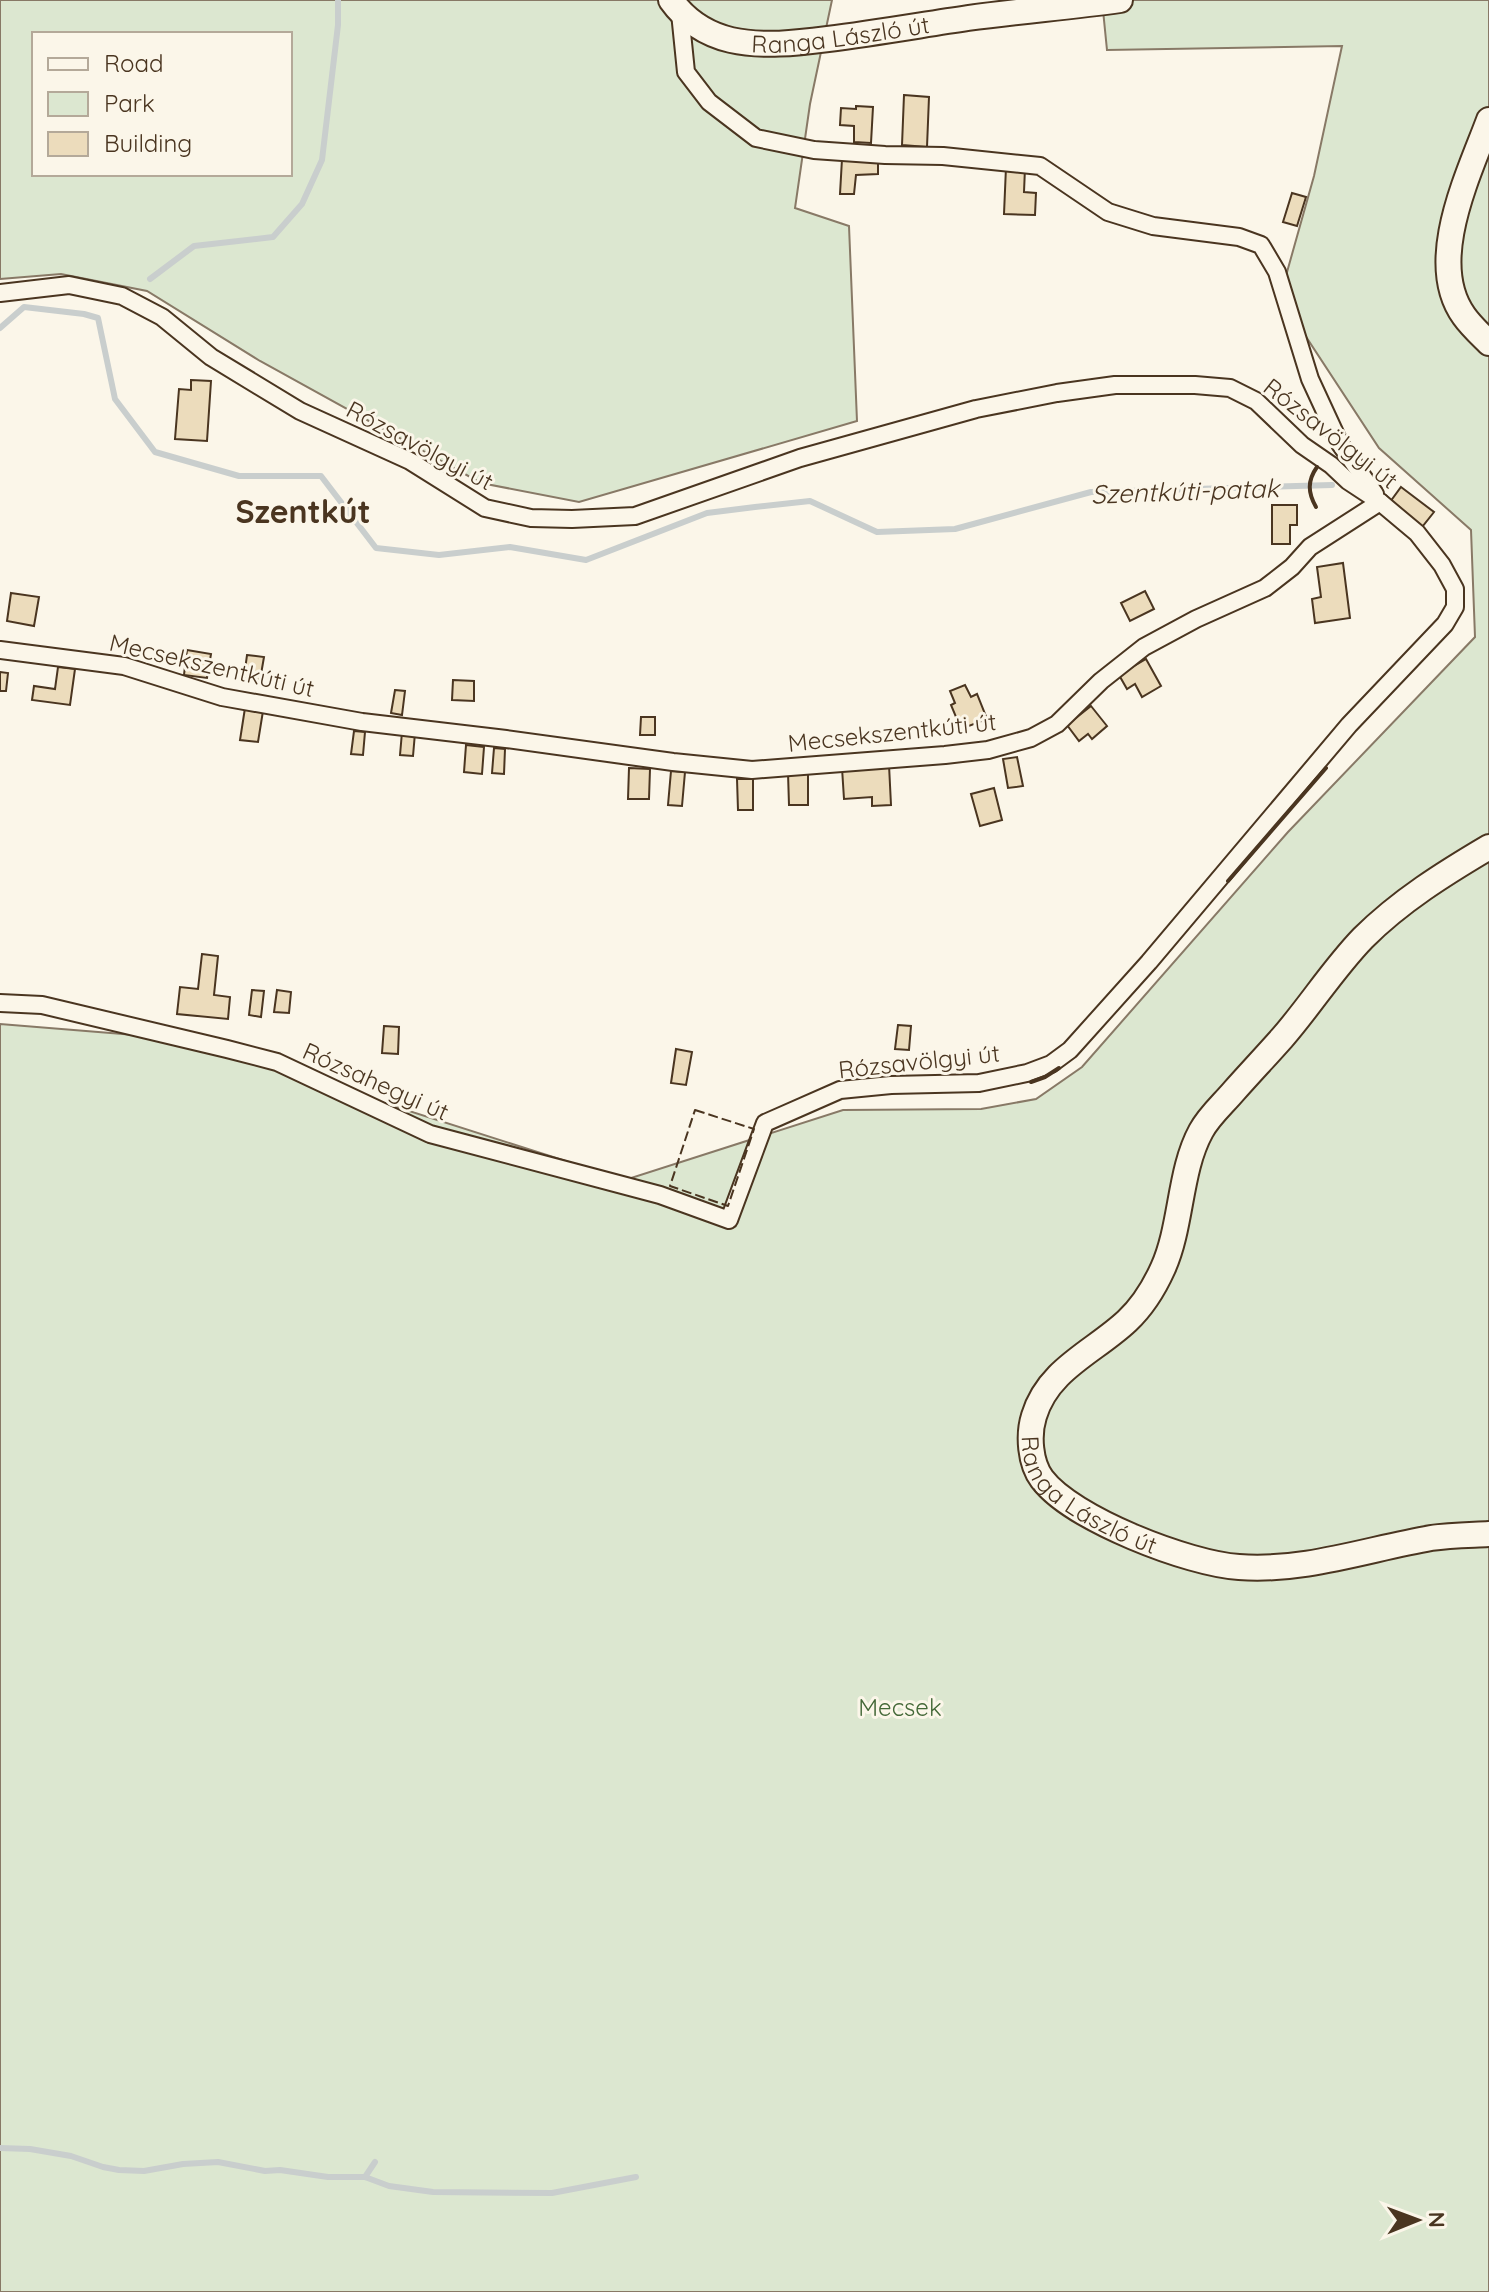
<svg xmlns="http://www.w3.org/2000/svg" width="1489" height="2292" viewBox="0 0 1489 2292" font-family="Quicksand,sans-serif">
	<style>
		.green { fill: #dce7d0; stroke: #887966; stroke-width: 2; fill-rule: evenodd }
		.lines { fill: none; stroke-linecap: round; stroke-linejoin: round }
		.stream { stroke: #c9cecd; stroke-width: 6 }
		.building { fill: #ecdcbc; stroke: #4a3520; stroke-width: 2 }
		.street-casing { stroke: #4a3520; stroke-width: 20 }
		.secondary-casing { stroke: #4a3520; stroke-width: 28 }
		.street { stroke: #fbf6e9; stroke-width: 16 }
		.secondary { stroke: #fbf6e9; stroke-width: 24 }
		.fence { stroke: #4a3520; stroke-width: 2; stroke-dasharray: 10 4; stroke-linecap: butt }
		.wall { stroke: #4a3520; stroke-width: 4 }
		.labels { text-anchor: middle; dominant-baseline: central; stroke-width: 6; stroke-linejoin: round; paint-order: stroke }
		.street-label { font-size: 24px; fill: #4a3520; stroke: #fbf6e9 }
		.park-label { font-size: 24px; fill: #436837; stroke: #fbf6e9 }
		.water-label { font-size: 26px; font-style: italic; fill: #4a3520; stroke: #fbf6e9 }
		.district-label { font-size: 32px; font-weight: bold; fill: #4a3520; stroke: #fbf6e9 }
	</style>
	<rect width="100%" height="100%" fill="#fbf6e9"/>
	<g class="green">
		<path d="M0,0h832l-22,104 -15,104 54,18 8,195 -278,81 -98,-19 -221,-122 -113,-70 -86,-17 -61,5zM34,34h256v140h-256z"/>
		<polygon points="1102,0 1489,0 1489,2292 0,2292 0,1024 184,1039 625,1180 843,1110 981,1109 1036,1099 1082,1067 1288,832 1475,637 1471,530 1379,448 1280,297 1314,176 1342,46 1107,50"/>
	</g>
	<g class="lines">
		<g class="stream">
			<polyline points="150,279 194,246 273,237 302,204 322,160 338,25 338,0"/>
			<polyline points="0,328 24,307 84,314 98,318 115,399 155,452 239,476 321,476 376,548 439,555 510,547 586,560 707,513 755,507 810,501 877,532 955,529 1091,492 1332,485"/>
			<polyline points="0,2148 30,2149 71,2156 103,2167 119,2170 144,2171 183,2164 218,2162 265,2171 280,2170 328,2177 365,2177 389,2186 433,2192 552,2193 636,2177"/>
			<polyline points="365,2177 375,2162"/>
		</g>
	</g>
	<g class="building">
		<polygon points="904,95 929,97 927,147 902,145"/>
		<polygon points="856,106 873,107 871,143 854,142 854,126 840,125 841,108 856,109"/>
		<polygon points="842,159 878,160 878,174 856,175 854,194 840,194"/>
		<polygon points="1006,167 1025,168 1024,192 1036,193 1035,215 1004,214"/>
		<polygon points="1292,193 1306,197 1297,226 1283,222"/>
		<polygon points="191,380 211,381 207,441 175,439 179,389 191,390"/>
		<polygon points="1401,487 1434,512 1422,527 1390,502"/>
		<polygon points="1272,505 1297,505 1297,525 1290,525 1290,544 1272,544"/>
		<polygon points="1343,563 1350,618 1315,623 1312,599 1321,597 1317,567"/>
		<polygon points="1145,591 1154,609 1130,621 1121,603"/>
		<polygon points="11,593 39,597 34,626 7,621"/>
		<polygon points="187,650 211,654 207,678 184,675"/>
		<polygon points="247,655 264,657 260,680 244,677"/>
		<polygon points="1146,659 1161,686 1142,697 1135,684 1127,689 1119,675"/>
		<polygon points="58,667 75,669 70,705 32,700 34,686 55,689"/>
		<polygon points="0,672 8,673 6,691 0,691"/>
		<polygon points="453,680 474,681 474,701 452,700"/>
		<polygon points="965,685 971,697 977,694 987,719 961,729 951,705 955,703 950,691"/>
		<polygon points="395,690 405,691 402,715 391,713"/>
		<polygon points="1091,706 1107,726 1092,739 1088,734 1079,741 1067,725"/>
		<polygon points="245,708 263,711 258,742 240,740"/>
		<polygon points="641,717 655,717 655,735 640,735"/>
		<polygon points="354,731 365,732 363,755 351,754"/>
		<polygon points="402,732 415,733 413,756 400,755"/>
		<polygon points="466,745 484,747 482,774 464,772"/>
		<polygon points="494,748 505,749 504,774 492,773"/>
		<polygon points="1017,757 1023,786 1008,788 1003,759"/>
		<polygon points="889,765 891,805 872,806 872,797 844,799 842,768"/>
		<polygon points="629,768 650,769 649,799 628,799"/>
		<polygon points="671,771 685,772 682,806 668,805"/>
		<polygon points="788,773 808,773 808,805 789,805"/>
		<polygon points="737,779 753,779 753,810 738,810"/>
		<polygon points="994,788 1002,820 980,826 971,794"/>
		<polygon points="202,954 218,956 214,995 230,997 228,1019 177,1014 180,987 198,989"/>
		<polygon points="252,990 264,991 261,1017 249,1015"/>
		<polygon points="277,990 291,992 289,1013 274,1012"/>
		<polygon points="898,1025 911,1026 909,1050 895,1049"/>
		<polygon points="384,1026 399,1027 398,1054 382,1053"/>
		<polygon points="676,1049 692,1052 686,1085 671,1083"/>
	</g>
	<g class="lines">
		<defs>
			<g id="street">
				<polyline points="680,13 686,72 709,102 756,138 814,150 885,155 943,156 1040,166 1108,212 1153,226 1239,237 1261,245 1277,272 1310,379 1340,444 1375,494"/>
				<polyline points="0,293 69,285 122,296 162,317 211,357 300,411 410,461 485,508 531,518 572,519 635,516 800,458 976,409 1057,393 1115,385 1195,385 1230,388 1256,401 1302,445 1331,465 1348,481 1380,502 1417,533 1442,565 1455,589 1455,607 1445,624 1349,725 1149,962 1070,1050 1051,1064 1027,1073 979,1083 891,1085 840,1090 765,1123 729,1220 660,1195 430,1134 277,1062 227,1049 42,1005 0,1003"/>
				<polyline points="0,650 124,666 222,697 362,722 506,739 673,762 752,770 945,755 988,750 1031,738 1057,724 1101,681 1144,647 1196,619 1265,588 1292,567 1310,547 1380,502"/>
			</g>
			<g id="secondary">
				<path id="s1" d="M671,0c15,21 35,34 60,40 31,7 66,3 97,-1 47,-6 93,-14 140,-21 51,-7 101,-11 152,-18"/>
				<path d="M1489,120c-20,54 -64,142 -25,196 7,10 17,19 25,27"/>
				<path id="s2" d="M1489,847c-44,26 -89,54 -126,91 -30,31 -53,68 -81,100 -16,18 -32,35 -48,53 -11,13 -25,25 -33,40 -22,40 -19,95 -38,137 -9,20 -20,38 -36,53 -33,31 -79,48 -93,95 -6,19 -4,47 8,63 30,40 147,85 197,88 65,5 129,-18 192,-29 19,-3 39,-3 58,-4"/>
			</g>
		</defs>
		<use href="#street" class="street-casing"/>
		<use href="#secondary" class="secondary-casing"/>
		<use href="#street" class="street"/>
		<use href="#secondary" class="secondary"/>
		<polygon class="fence" points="695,1110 754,1129 728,1206 670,1186"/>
		<g class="wall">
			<path d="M1316,507c-8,-14 -9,-26 1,-40"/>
			<polyline points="1228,881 1326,768"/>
			<polyline points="1031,1082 1045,1077 1059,1068"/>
		</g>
	</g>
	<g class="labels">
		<g class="street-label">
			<text stroke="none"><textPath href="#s1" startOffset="184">Ranga László út</textPath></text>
			<text transform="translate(1331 433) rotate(38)">Rózsavölgyi út</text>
			<text transform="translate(420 445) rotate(28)">Rózsavölgyi út</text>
			<text transform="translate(212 665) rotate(13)">Mecsekszentkúti út</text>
			<text transform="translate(892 732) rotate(-6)">Mecsekszentkúti út</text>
			<text transform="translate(919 1061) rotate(-6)">Rózsavölgyi út</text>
			<text transform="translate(376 1081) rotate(24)">Rózsahegyi út</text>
			<text stroke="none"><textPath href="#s2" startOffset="860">Ranga László út</textPath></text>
		</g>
		<g class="park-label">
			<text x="900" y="1707">Mecsek</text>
		</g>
		<g class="water-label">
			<text transform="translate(1185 491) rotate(-2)">Szentkúti-patak</text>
		</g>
		<g class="district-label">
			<text x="303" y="511">Szentkút</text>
		</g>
	</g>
	<rect x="32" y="32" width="260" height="144" fill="#fbf6e9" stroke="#b4a999" stroke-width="2"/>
	<rect x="48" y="58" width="40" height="12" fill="#fbf6e9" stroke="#b4a999" stroke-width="2"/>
	<text x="104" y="72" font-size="24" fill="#4a3520">Road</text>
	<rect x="48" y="92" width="40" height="24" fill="#dce7d0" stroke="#b4a999" stroke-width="2"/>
	<text x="104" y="112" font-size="24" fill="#4a3520">Park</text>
	<rect x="48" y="132" width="40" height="24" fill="#ecdcbc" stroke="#b4a999" stroke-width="2"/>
	<text x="104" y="152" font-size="24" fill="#4a3520">Building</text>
	<g transform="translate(1417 2220) rotate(89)" stroke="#fbf6e9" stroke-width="6" paint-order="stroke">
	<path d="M0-6L14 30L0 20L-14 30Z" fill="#4a3520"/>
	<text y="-12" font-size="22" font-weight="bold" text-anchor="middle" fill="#4a3520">N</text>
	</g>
</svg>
